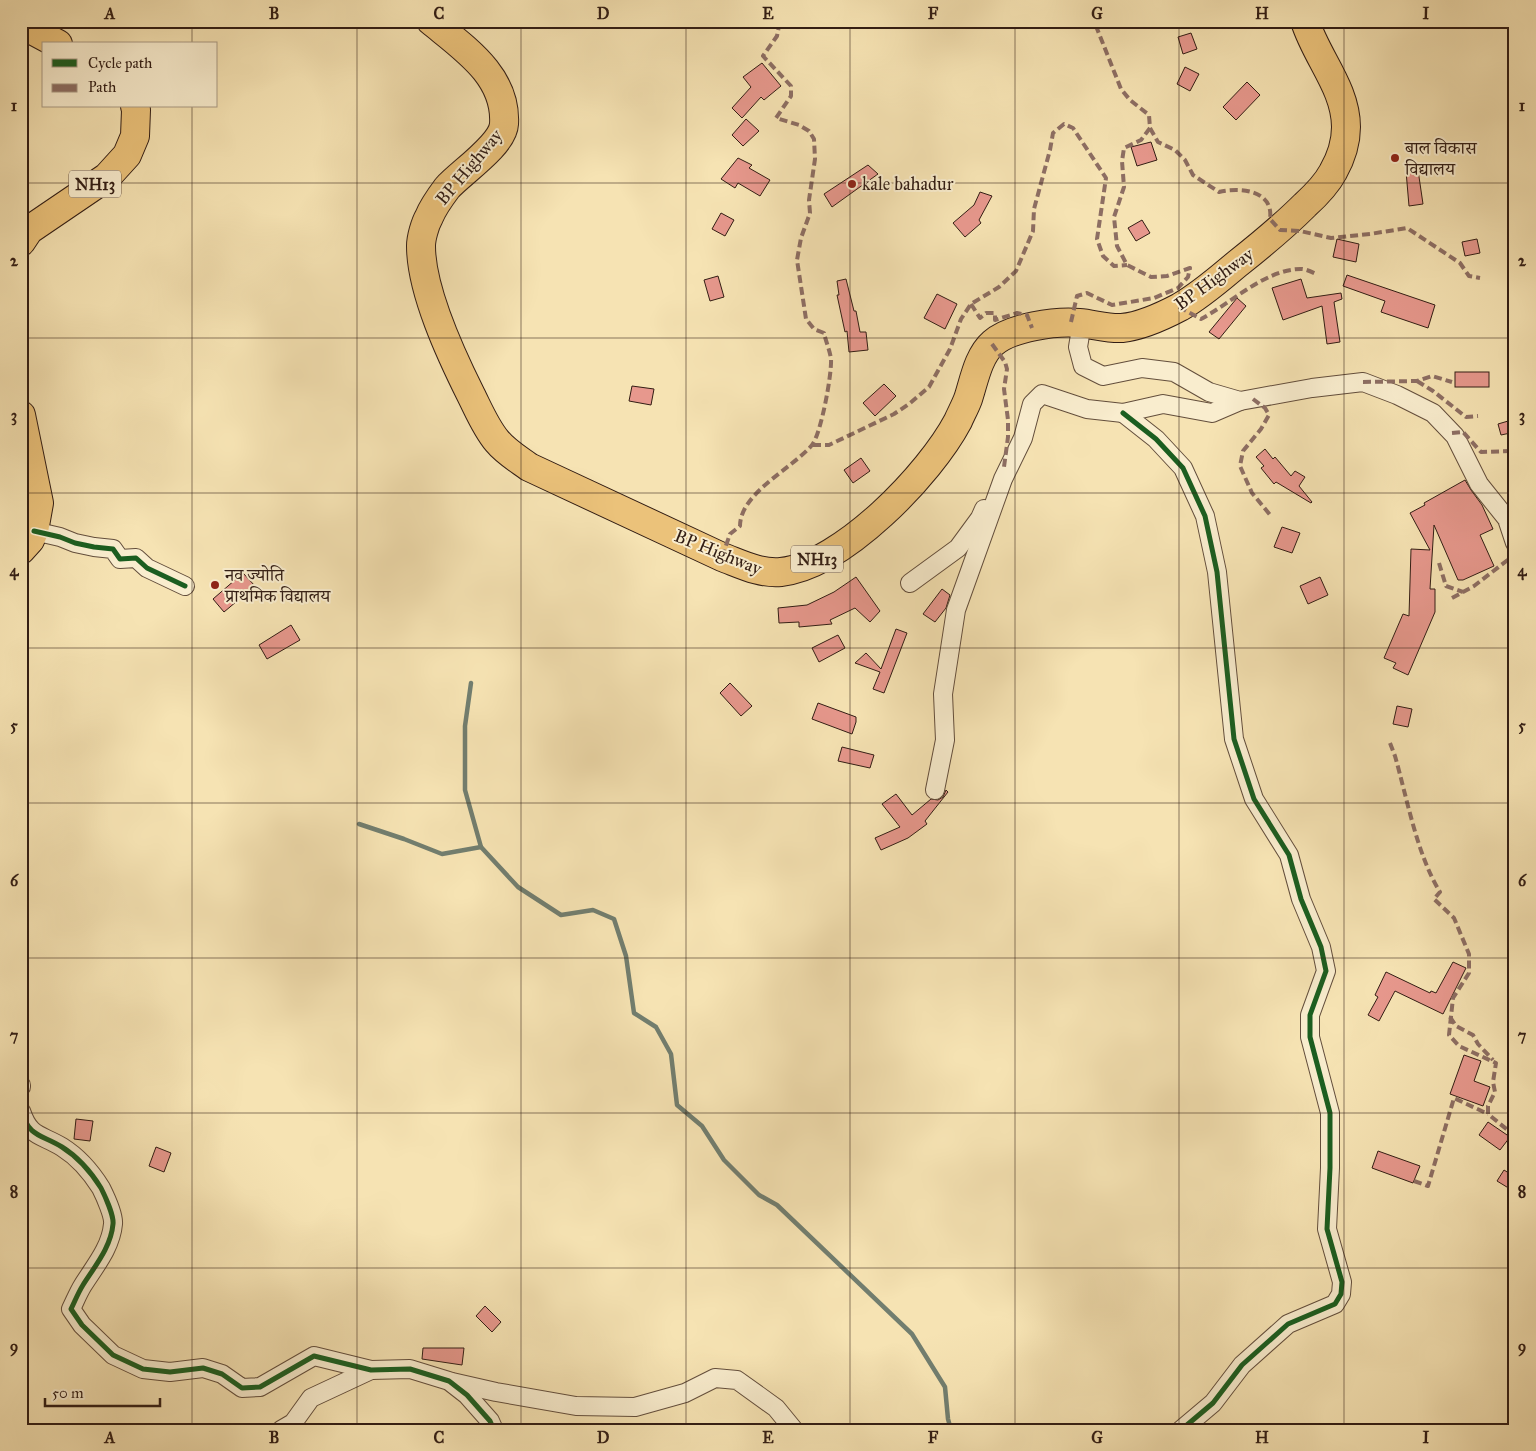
<svg xmlns="http://www.w3.org/2000/svg" width="1536" height="1451" viewBox="0 0 1536 1451" font-family="'IM FELL Great Primer','Noto Serif Devanagari',serif">
	<style>
		.lines { fill: none; stroke-linecap: round; stroke-linejoin: round }
		.stream { stroke: #727e6f; stroke-width: 4.5 }
		.building { fill: #e7988d; stroke: #321d14 }
		.street-casing { stroke: #634e3c; stroke-width: 20 }
		.highway-casing { stroke: #321d14; stroke-width: 30 }
		.street { stroke: #f9edce; stroke-width: 18 }
		.highway { stroke: #ebc27a; stroke-width: 28 }
		.quiet { stroke: #8d6e63; stroke-width: 4; stroke-dasharray: 8 4; stroke-linecap: butt }
		.cycleway-casing { stroke: #f9edce; stroke-width: 8 }
		.cycleway { stroke: #1b5e20; stroke-width: 5 }
		.grid { fill: none; stroke: #321d14; stroke-width: 1; stroke-opacity: 0.55 }
		.poi-dot { fill: #8f2418; stroke: #f9edce; stroke-width: 2 }
		.labels { text-anchor: middle; dominant-baseline: central; stroke-width: 4; stroke-linejoin: round; paint-order: stroke }
		.shield { fill: #f9edce; stroke: #6e5b4c; stroke-width: 1 }
		.shield-label { font-size: 16px; font-weight: bold; fill: #321d14 }
		.poi-label { font-size: 18px; fill: #321d14; stroke: #f9edce; text-anchor: start }
		.street-label { font-size: 18px; fill: #321d14; stroke: #f9edce }
		.neatline { fill: none; stroke: #321d14; stroke-width: 2 }
		.grid-label { font-size: 16px; text-anchor: middle; font-weight: bold; fill: #321d14 }
	</style>
	<rect width="100%" height="100%" fill="#f6e3b3"/>
	<filter id="stains"><feTurbulence type="fractalNoise" baseFrequency=".004" numOctaves="4"/><feColorMatrix values="0 0 0 0 .2 0 0 0 0 .09 0 0 0 0 .02 0 0 0 .5 -.17"/></filter>
	<radialGradient id="worn" r=".72"><stop offset=".6" stop-color="#630" stop-opacity="0"/><stop offset="1" stop-color="#630" stop-opacity=".3"/></radialGradient>
	<g class="lines">
		<g class="stream">
			<polyline points="471,683 465,726 465,790 481,847 518,887 561,915 593,910 614,919 626,956 634,1013 656,1027 671,1054 677,1105 702,1126 724,1160 759,1195 777,1205 912,1334 945,1387 948,1419 951,1430"/>
			<polyline points="359,824 404,839 442,854 481,847"/>
		</g>
	</g>
	<g class="building">
		<polygon points="1191,33 1197,49 1183,54 1178,37"/>
		<polygon points="762,63 781,86 764,100 761,97 742,118 732,108 751,87 743,77"/>
		<polygon points="1185,67 1199,74 1190,91 1177,84"/>
		<polygon points="1247,82 1260,95 1236,120 1223,107"/>
		<polygon points="746,119 759,131 743,146 732,135"/>
		<polygon points="1151,142 1157,160 1137,166 1131,147"/>
		<polygon points="738,158 752,165 749,168 770,180 760,196 738,183 735,188 721,179"/>
		<polygon points="868,165 878,174 832,207 824,194"/>
		<polygon points="1418,170 1423,204 1409,206 1406,171"/>
		<polygon points="980,192 992,196 979,220 981,223 965,237 953,223 974,205"/>
		<polygon points="721,213 734,220 725,236 712,229"/>
		<polygon points="1142,220 1150,233 1136,241 1128,228"/>
		<polygon points="1337,239 1359,244 1356,262 1333,257"/>
		<polygon points="1477,239 1480,253 1465,256 1462,242"/>
		<polygon points="1347,275 1435,305 1428,328 1381,312 1385,301 1343,286"/>
		<polygon points="718,276 724,297 710,301 704,280"/>
		<polygon points="846,279 854,311 856,311 860,332 866,332 868,350 849,352 847,331 845,332 837,295 839,295 837,281"/>
		<polygon points="1301,279 1307,298 1341,293 1342,299 1334,302 1340,342 1327,344 1322,306 1283,320 1272,288"/>
		<polygon points="937,294 957,304 945,329 924,318"/>
		<polygon points="1237,298 1246,306 1219,339 1209,332"/>
		<rect x="1455" y="372" width="34" height="15"/>
		<polygon points="884,384 896,396 875,416 863,403"/>
		<polygon points="632,386 654,389 651,405 629,401"/>
		<polygon points="1515,419 1515,432 1501,435 1498,424"/>
		<polygon points="1265,449 1273,459 1275,457 1291,476 1295,471 1305,477 1299,486 1312,502 1311,503 1276,482 1274,484 1261,468 1264,466 1256,457"/>
		<polygon points="861,458 870,471 853,483 844,470"/>
		<polygon points="1465,480 1471,490 1482,505 1493,529 1480,535 1494,566 1463,580 1458,580 1434,525 1430,589 1435,589 1435,612 1408,675 1393,668 1396,663 1384,658 1403,614 1409,616 1411,549 1430,550 1410,513 1425,505 1424,503"/>
		<polygon points="1282,527 1300,533 1292,553 1274,547"/>
		<polygon points="243,573 255,586 224,612 213,599"/>
		<polygon points="856,577 880,611 870,622 855,608 830,620 832,624 799,627 799,622 779,623 778,608 807,605 834,592"/>
		<polygon points="1320,577 1328,595 1308,604 1300,586"/>
		<polygon points="942,589 950,595 946,608 935,622 923,614"/>
		<polygon points="291,625 300,640 267,659 259,645"/>
		<polygon points="896,629 907,633 884,693 873,689 880,672 855,663 866,653 881,669"/>
		<polygon points="838,635 845,648 819,662 812,648"/>
		<polygon points="730,683 752,706 741,716 720,693"/>
		<polygon points="818,703 856,717 856,722 852,734 812,719"/>
		<polygon points="1397,706 1412,709 1408,727 1393,724"/>
		<polygon points="842,747 874,755 870,768 838,761"/>
		<polygon points="946,790 948,792 925,821 927,824 908,838 881,850 875,838 900,827 882,804 896,794 912,815 931,799 938,800 943,797"/>
		<polygon points="1453,962 1466,968 1443,1014 1395,991 1379,1021 1368,1015 1378,997 1375,995 1386,972 1430,993 1431,991 1436,993"/>
		<polygon points="1464,1055 1481,1061 1474,1081 1490,1087 1483,1106 1450,1094"/>
		<polygon points="76,1119 93,1121 90,1141 74,1139"/>
		<polygon points="1488,1122 1510,1137 1500,1150 1479,1135"/>
		<polygon points="156,1147 171,1153 164,1172 149,1166"/>
		<polygon points="1378,1151 1420,1166 1413,1183 1372,1168"/>
		<polygon points="1504,1170 1515,1177 1515,1192 1497,1181"/>
		<polygon points="485,1306 501,1322 492,1332 476,1316"/>
		<polygon points="423,1348 464,1348 462,1365 422,1359"/>
	</g>
	<g class="lines">
		<defs>
			<g id="street">
				<polyline points="1082,323 1078,347 1083,366 1103,376 1142,368 1174,372 1209,392 1240,401 1312,388 1363,382 1397,395 1433,413 1455,436 1479,484 1507,519 1515,543"/>
				<polyline points="1123,413 1156,439 1183,468 1205,516 1217,572 1234,739 1254,799 1289,855 1301,899 1321,947 1326,971 1310,1015 1310,1037 1330,1113 1330,1168 1327,1229 1342,1282 1341,1294 1335,1304 1288,1324 1242,1365 1213,1403 1181,1430"/>
				<polyline points="34,531 60,537 75,543 94,547 113,549 120,559 136,558 147,568 185,586"/>
				<polyline points="910,583 958,548 980,518 984,509"/>
				<polyline points="935,790 945,740 943,694 956,610 1003,479 1023,438 1032,404 1042,394 1087,409 1123,413 1163,404 1212,413 1240,401"/>
				<polyline points="21,1085 21,1087"/>
				<path d="M21,1111c9,27 20,23 41,36 16,10 29,25 39,41 4,8 13,28 12,36 -2,23 -18,42 -30,61 -5,8 -8,16 -12,24l11,16 31,30 30,14 27,3 33,-4 19,6 20,14 18,-1 54,-31 57,14 39,-1 39,12 18,14 23,26 4,9"/>
				<polyline points="452,1382 496,1392 576,1406 635,1407 685,1393 715,1378 737,1380 776,1408 794,1430"/>
				<polyline points="281,1430 293,1423 311,1398 371,1370"/>
			</g>
			<g id="highway">
				<polyline points="22,21 30,29 58,44"/>
				<path d="M431,21c33,27 76,55 73,103 -1,21 -44,49 -57,64 -6,8 -14,19 -18,29 -4,7 -8,21 -8,29 0,45 30,109 50,149 8,16 15,33 26,46 9,11 21,18 32,26l193,90c19,7 38,17 59,15 62,-7 149,-98 177,-151 3,-7 7,-14 10,-22 6,-18 10,-43 25,-56 18,-16 63,-22 86,-20 14,1 29,6 43,5 20,-2 41,-12 58,-21 21,-12 39,-28 57,-43 24,-19 47,-38 68,-59 11,-10 21,-20 28,-33 8,-14 13,-30 13,-45 0,-39 -30,-70 -41,-106"/>
				<polyline points="21,242 29,230 107,177 127,155 135,136 136,110 135,106"/>
				<polyline points="21,415 39,503 34,531 30,540 21,550"/>
			</g>
		</defs>
		<use href="#street" class="street-casing"/>
		<use href="#highway" class="highway-casing"/>
		<use href="#street" class="street"/>
		<use href="#highway" class="highway"/>
		<g class="quiet">
			<path d="M1150,128l8,14 17,8 10,10 8,15 26,17c21,-5 55,-2 51,27l10,11 20,1 31,7 39,-4 37,-6 53,35 9,13 11,2"/>
			<polyline points="971,304 980,318 986,313 995,313 995,320 1017,313 1027,315 1032,328"/>
			<path d="M1179,307l22,12c30,-16 65,-50 100,-50 5,0 11,3 15,5"/>
			<polyline points="1071,322 1077,296 1087,293 1112,305 1154,298 1178,288 1188,277 1190,268 1167,276 1151,277 1127,265 1117,246 1114,217 1124,187 1122,161 1124,148 1141,140 1150,128 1149,115 1130,100 1121,89 1094,21"/>
			<polyline points="992,344 1005,362 1007,369 1004,389 1008,420 1008,437 1004,467"/>
			<polyline points="1417,381 1433,391 1466,417 1478,416"/>
			<polyline points="1363,382 1417,381 1432,376 1452,382"/>
			<polyline points="1253,399 1265,408 1269,415 1261,429 1243,451 1240,466 1252,493 1271,516"/>
			<polyline points="1452,433 1463,432 1481,452 1510,451"/>
			<polyline points="813,445 829,445 894,414 909,404 929,387 950,349 961,319 971,304 999,287 1016,271 1033,231 1034,209 1050,150 1053,133 1064,124 1073,128 1106,178 1097,239 1103,256 1114,266 1127,265"/>
			<polyline points="1508,522 1515,523"/>
			<path d="M722,557l8,-23 10,-8c0,-33 53,-58 72,-81 9,-11 20,-71 19,-86 -1,-8 -5,-17 -7,-26l-10,-4 -8,-10 -9,-59 4,-22 9,-25 -1,-13 6,-41 -1,-20 -5,-8 -10,-6 -23,-7 15,-22v-10l-28,-30 14,-20 3,-15"/>
			<polyline points="1439,563 1446,586 1463,592"/>
			<polyline points="1452,598 1474,586 1509,559 1515,559"/>
			<path d="M1390,743l5,13c12,42 22,99 45,136l-6,7 20,19 15,36v19l-16,25 -4,37 10,11 37,17 -3,19 2,10 -7,14v8l27,22"/>
			<polyline points="1450,1017 1456,1026 1473,1035 1478,1044 1493,1060"/>
			<polyline points="1414,1181 1428,1186 1454,1098 1488,1114"/>
		</g>
		<defs>
			<g id="cycleway">
				<polyline points="1123,413 1156,439 1183,468 1205,516 1217,572 1234,739 1254,799 1289,855 1301,899 1321,947 1326,971 1310,1015 1310,1037 1330,1113 1330,1168 1327,1229 1342,1282 1341,1294 1335,1304 1288,1324 1242,1365 1213,1403 1181,1430"/>
				<polyline points="34,531 60,537 75,543 94,547 113,549 120,559 136,558 147,568 185,586"/>
				<path d="M21,1111c9,27 20,23 41,36 16,10 29,25 39,41 4,8 13,28 12,36 -2,23 -18,42 -30,61 -5,8 -8,16 -12,24l11,16 31,30 30,14 27,3 33,-4 19,6 20,14 18,-1 54,-31 57,14 39,-1 39,12 18,14 23,26 4,9"/>
			</g>
		</defs>
		<use href="#cycleway" class="cycleway-casing"/>
		<use href="#cycleway" class="cycleway"/>
	</g>
	<path class="grid" d="M192,21v23M357,21v1409M521,21v1409M686,21v1409M850,21v1409M1015,21v1409M1179,21v1409M1344,21v1409M192,106v1324M21,183h1494M21,338h1494M21,493h1494M21,648h1494M21,803h1494M21,958h1494M21,1113h1494M21,1268h1494"/>
	<g class="poi-dot">
		<circle cx="1395" cy="158" r="5"/>
		<circle cx="852" cy="184" r="5"/>
		<circle cx="215" cy="585" r="5"/>
	</g>
	<g class="labels">
		<g class="shield">
			<rect x="69" y="170.5" width="52" height="27" rx="4"/>
			<rect x="791" y="545.5" width="52" height="27" rx="4"/>
		</g>
		<g class="shield-label">
			<text x="95" y="184">NH13</text>
			<text x="817" y="559">NH13</text>
		</g>
		<g class="poi-label">
			<text x="1405" y="148">बाल विकास<tspan x="1405" dy="21">विद्यालय</tspan></text>
			<text x="862" y="184">kale bahadur</text>
			<text x="225" y="575">नव ज्योति<tspan x="225" dy="21">प्राथमिक विद्यालय</tspan></text>
		</g>
		<g class="street-label">
			<text transform="translate(469 167) rotate(-50)">BP Highway</text>
			<text transform="translate(1214 279) rotate(-36)">BP Highway</text>
			<text transform="translate(718 552) rotate(22)">BP Highway</text>
		</g>
	</g>
	<rect width="1536" height="1451" fill="none" stroke="#f6e3b3" stroke-width="55"/>
	<rect x="42" y="42" width="175" height="65" fill="#f9edce" stroke="#a99a84"/>
	<rect x="52" y="59" width="25" height="8" fill="#1b5e20" stroke="#a99a84"/>
	<text x="88" y="68" font-size="15" fill="#321d14">Cycle path</text>
	<rect x="52" y="84" width="25" height="8" fill="#8d6e63" stroke="#a99a84"/>
	<text x="88" y="92" font-size="15" fill="#321d14">Path</text>
	<path d="M45 1398v8h115v-8" fill="none" stroke="#321d14" stroke-width="2.5"/>
	<text x="52" y="1398" font-size="15" fill="#321d14" stroke="#f9edce" stroke-width="4" paint-order="stroke">50 m</text>
	<rect x="28" y="28" width="1480" height="1396" class="neatline"/>
	<g class="grid-label">
		<text x="110" y="19">A</text>
		<text x="274" y="19">B</text>
		<text x="439" y="19">C</text>
		<text x="603" y="19">D</text>
		<text x="768" y="19">E</text>
		<text x="933" y="19">F</text>
		<text x="1097" y="19">G</text>
		<text x="1262" y="19">H</text>
		<text x="1426" y="19">I</text>
		<text x="14" y="111">1</text>
		<text x="1522" y="111">1</text>
		<text x="14" y="266">2</text>
		<text x="1522" y="266">2</text>
		<text x="14" y="421">3</text>
		<text x="1522" y="421">3</text>
		<text x="14" y="576">4</text>
		<text x="1522" y="576">4</text>
		<text x="14" y="731">5</text>
		<text x="1522" y="731">5</text>
		<text x="14" y="886">6</text>
		<text x="1522" y="886">6</text>
		<text x="14" y="1041">7</text>
		<text x="1522" y="1041">7</text>
		<text x="14" y="1197">8</text>
		<text x="1522" y="1197">8</text>
		<text x="14" y="1352">9</text>
		<text x="1522" y="1352">9</text>
		<text x="110" y="1443">A</text>
		<text x="274" y="1443">B</text>
		<text x="439" y="1443">C</text>
		<text x="603" y="1443">D</text>
		<text x="768" y="1443">E</text>
		<text x="933" y="1443">F</text>
		<text x="1097" y="1443">G</text>
		<text x="1262" y="1443">H</text>
		<text x="1426" y="1443">I</text>
	</g>
	<rect width="100%" height="100%" filter="url(#stains)"/>
	<rect width="100%" height="100%" fill="url(#worn)"/>
</svg>
